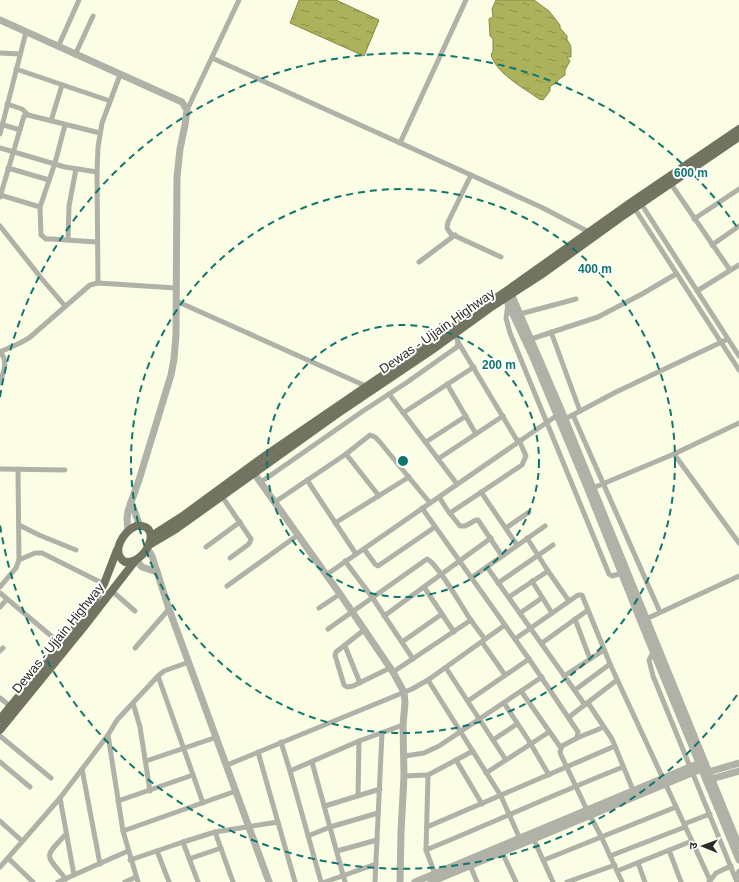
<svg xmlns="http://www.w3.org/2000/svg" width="739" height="882" viewBox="0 0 739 882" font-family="Arial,'Noto Sans Devanagari',sans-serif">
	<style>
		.water { fill: url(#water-ripples); stroke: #858a4a }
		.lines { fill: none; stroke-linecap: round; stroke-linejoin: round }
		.minor { stroke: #b0b1a7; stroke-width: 5 }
		.tertiary { stroke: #b0b1a7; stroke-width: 7 }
		.primary { stroke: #727461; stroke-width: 8 }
		.ring { fill: none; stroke: #0f766e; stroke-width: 2; stroke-dasharray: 7 5 }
		.labels { text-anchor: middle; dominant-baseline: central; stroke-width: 4; stroke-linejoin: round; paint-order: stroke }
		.street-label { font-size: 13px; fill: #2b2c23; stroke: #fff }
		.centre { fill: #0f766e; stroke: #fff; stroke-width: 2 }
		.ring-label { font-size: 12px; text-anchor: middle; font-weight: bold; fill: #0f766e; stroke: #fff; stroke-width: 4; stroke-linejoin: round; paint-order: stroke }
	</style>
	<defs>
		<pattern id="water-ripples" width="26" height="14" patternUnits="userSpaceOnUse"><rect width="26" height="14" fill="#acb25b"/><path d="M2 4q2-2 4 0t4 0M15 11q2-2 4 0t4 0" fill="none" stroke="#8c914b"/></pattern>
	</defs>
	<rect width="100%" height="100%" fill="#fbfee4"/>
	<g class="water">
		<polygon points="299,0 336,0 379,20 364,56 290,23"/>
		<path d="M496,0h38l15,11 11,14v3l7,8v4c5,5 4,10 4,17h-4l3,4 -5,9v5l-7,5 -1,3 -7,3v5l-7,9 -4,-1c-15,-11 -44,-26 -48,-45l2,-2v-13l-3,-3 -1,-17 4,-2 -1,-8z"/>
	</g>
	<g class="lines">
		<g class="minor">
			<polyline points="58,47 79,0"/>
			<polyline points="0,53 20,54"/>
			<polyline points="75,55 93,16"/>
			<polyline points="212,58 471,175 543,208 589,232"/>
			<polyline points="16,69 110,101"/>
			<polyline points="7,104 22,109 28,115"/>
			<polyline points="187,110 239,0"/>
			<polyline points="51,121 62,85"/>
			<polyline points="0,124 20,130"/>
			<polyline points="65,125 55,163 40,207 41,235 46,239 51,239 97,242"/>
			<polyline points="0,134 26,32"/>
			<polyline points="400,143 466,0"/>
			<polyline points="0,148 65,167 97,172"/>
			<polyline points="8,168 49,180"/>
			<polyline points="471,175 448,222 447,228 451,234 501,257"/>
			<polyline points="671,184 730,270"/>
			<polyline points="0,195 40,207"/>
			<polyline points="0,197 24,116 28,115 100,133"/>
			<polyline points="640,202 739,356"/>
			<polyline points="633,206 739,370"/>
			<polyline points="694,219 739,189"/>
			<polyline points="0,226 42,279 65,306"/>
			<polyline points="68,240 69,206 76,169"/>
			<polyline points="712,245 739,226"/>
			<polyline points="419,262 455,235"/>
			<polyline points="98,283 97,172 98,147 102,123 120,75"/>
			<polyline points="697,291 739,265"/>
			<polyline points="176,301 368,387"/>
			<polyline points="508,304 506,318 510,333 609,574 612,576 622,573"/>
			<polyline points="520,314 576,299"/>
			<polyline points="551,332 580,411"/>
			<polyline points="531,339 598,317 642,294 676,274"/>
			<polyline points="458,342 518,442"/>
			<polyline points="0,352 20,343 29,338 90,285 98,283 176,288"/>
			<path d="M0,352c9,10 3,20 0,31"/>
			<polyline points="447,384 476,434"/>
			<polyline points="389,394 457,484"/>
			<polyline points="403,413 474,367"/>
			<polyline points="573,415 660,612"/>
			<polyline points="565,419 616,392 728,339"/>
			<polyline points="426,442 466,416"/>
			<polyline points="346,454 379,496"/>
			<polyline points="674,454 739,543"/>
			<polyline points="438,459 503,416"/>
			<polyline points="0,469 65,470"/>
			<polyline points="307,480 356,554"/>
			<polyline points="261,482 363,411 406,383 457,347 458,342 455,333"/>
			<polyline points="593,488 674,454 739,423"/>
			<polyline points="481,492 517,545"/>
			<polyline points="221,495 251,539 249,544 230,558"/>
			<polyline points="439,497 448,511 460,526 465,526 476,520 478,520 502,556"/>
			<polyline points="275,502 346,454 370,435 375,437 379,441 430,503"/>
			<polyline points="422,508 529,659 578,732 577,738 562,746 560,752 561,755 587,810 601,836 622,882"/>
			<polyline points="450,513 522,465 526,456 519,440"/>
			<polyline points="335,523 409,477"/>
			<polyline points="19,525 39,535 76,550"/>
			<polyline points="506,528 529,512"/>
			<polyline points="527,538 548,571 569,601"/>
			<polyline points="206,547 240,522"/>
			<polyline points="364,549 375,564 378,566 435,527"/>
			<polyline points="19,560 35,553 42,553 104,584"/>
			<polyline points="345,561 372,597 413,659"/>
			<polyline points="487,567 585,705"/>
			<polyline points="326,575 559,414"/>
			<polyline points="471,578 545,526"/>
			<polyline points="532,581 552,613"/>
			<polyline points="498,583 553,545"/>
			<polyline points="227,586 298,535"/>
			<polyline points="0,587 16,568 19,560 18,469"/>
			<polyline points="424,587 454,632"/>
			<polyline points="112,591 135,611"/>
			<polyline points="0,593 62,645"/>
			<polyline points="509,597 548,571"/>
			<polyline points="0,607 7,599"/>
			<polyline points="319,608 340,594"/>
			<polyline points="520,613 542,598"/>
			<polyline points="384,616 491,538"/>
			<polyline points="575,619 590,659"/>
			<polyline points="646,619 739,576"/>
			<path d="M328,629l99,-70c11,5 35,48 43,60 5,7 10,14 15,20"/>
			<polyline points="364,630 336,652 335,655 344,685 347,687 353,686 390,668"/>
			<polyline points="515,639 578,595 582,595 610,664 710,880"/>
			<polyline points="402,642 442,614"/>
			<polyline points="482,642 505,675"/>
			<polyline points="542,643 588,610"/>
			<polyline points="345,646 360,683"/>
			<polyline points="135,648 169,609"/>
			<polyline points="0,651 3,648"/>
			<polyline points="656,652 651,656 649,660 653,676 737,882"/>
			<polyline points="189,662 164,671 158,676 117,720 108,735 123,831 236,791"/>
			<polyline points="446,668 506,760"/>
			<polyline points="393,672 471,620"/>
			<polyline points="158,676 203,803"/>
			<polyline points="564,676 604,650"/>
			<polyline points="428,680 501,796 520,839"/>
			<polyline points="575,690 610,664"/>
			<polyline points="521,691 561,748"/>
			<polyline points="0,698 10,706"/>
			<polyline points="468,701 529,659"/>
			<polyline points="133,703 140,727 150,791"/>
			<polyline points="504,703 529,741 549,775"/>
			<polyline points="588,703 612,739 633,790"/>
			<polyline points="569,717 617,680"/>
			<polyline points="0,736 51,778"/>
			<polyline points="577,738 604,727"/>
			<polyline points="493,740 517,724"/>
			<polyline points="281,742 290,771"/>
			<polyline points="258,752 295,882"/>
			<polyline points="405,756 424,753 439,746 542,677"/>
			<polyline points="456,760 482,804"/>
			<polyline points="146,761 217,737"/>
			<polyline points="0,762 30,787"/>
			<polyline points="312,762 345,882"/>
			<polyline points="227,765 412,689 428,680 505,625"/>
			<polyline points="82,769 100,864"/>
			<polyline points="486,773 549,732"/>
			<polyline points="428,775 473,751"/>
			<path d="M404,776l24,-1 -2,75c66,-27 131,-57 197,-83"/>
			<polyline points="358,796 359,741"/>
			<polyline points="60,798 74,875"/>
			<polyline points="118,801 193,775"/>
			<polyline points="325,806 380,789"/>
			<polyline points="0,821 22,841"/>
			<polyline points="684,824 710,814"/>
			<polyline points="427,827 615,746"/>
			<polyline points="123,831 138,882"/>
			<polyline points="215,832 278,822"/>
			<polyline points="308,836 330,827 378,813"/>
			<polyline points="534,840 553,882"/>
			<polyline points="183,842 215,832 233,882"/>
			<polyline points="426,850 435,874"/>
			<polyline points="501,850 516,882"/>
			<polyline points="669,850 681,882"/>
			<polyline points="157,851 169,882"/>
			<polyline points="337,851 377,840"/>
			<polyline points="610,856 685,827"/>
			<polyline points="8,858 33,882"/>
			<polyline points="189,859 221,848"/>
			<polyline points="130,860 183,842 198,882"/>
			<polyline points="544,860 676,807"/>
			<polyline points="469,863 477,882"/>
			<polyline points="638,863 645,882"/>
			<polyline points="0,867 60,798 108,735"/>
			<polyline points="617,871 692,841"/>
			<path d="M66,879c-22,-26 -22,-21 0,-45"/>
			<polyline points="736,879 739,871"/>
			<polyline points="58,882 128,851"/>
			<polyline points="125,882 136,877"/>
			<polyline points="321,882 290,771 359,741 403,725"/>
			<polyline points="325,882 376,864"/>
			<polyline points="375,882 382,733"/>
			<polyline points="567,882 615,865"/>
			<polyline points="709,882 716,873 731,866"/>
		</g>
		<g class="tertiary">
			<polyline points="0,20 182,102 187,110 185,125 180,149 177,177 176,335 174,359 171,375 139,480 128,511 127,519 128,531"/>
			<polyline points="509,289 562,412 739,846"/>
			<polyline points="503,293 532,355 587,487 641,622 739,860"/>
			<polyline points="251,469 340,594 393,672 404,692 405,703 403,725 404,776 401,832 400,882"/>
			<polyline points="131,502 140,526"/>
			<polyline points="147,548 152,556 169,609 269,882"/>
			<polyline points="136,560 142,567 157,572"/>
			<polyline points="705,773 739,763"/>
			<polyline points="708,780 739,771"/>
			<polyline points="415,882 702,762"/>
			<polyline points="431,882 706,767"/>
		</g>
		<g class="primary">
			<path d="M136,526c28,-3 11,38 -11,36 -15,-9 -2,-31 11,-36z"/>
			<polyline points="151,536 184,515 266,455 509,289 630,203 739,129"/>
			<polyline points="149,545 176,529 337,414 432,350 490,308 541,275 620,218 739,137"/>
			<polyline points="0,719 87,613 104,584 117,550"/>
			<polyline points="0,730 83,628 135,561"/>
		</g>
	</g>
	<g class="ring">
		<circle cx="403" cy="461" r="136"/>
		<circle cx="403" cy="461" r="272"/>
		<path d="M737 695A408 408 0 0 1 0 525M0 397A408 408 0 0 1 737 227"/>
	</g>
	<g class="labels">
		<g class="street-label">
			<text transform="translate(437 331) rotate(-35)">Dewas - Ujjain Highway</text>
			<text transform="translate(58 638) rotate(-51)">Dewas - Ujjain Highway</text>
		</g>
	</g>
	<circle cx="403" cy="461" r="6" class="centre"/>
	<g class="ring-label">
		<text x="691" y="177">600 m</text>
		<text x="595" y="273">400 m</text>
		<text x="499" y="369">200 m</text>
	</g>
	<g transform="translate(703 846) rotate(271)" stroke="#ffffff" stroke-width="3" paint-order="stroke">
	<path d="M0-3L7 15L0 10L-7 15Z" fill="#2b2c23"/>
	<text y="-6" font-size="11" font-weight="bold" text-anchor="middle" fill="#2b2c23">उ</text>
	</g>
</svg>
